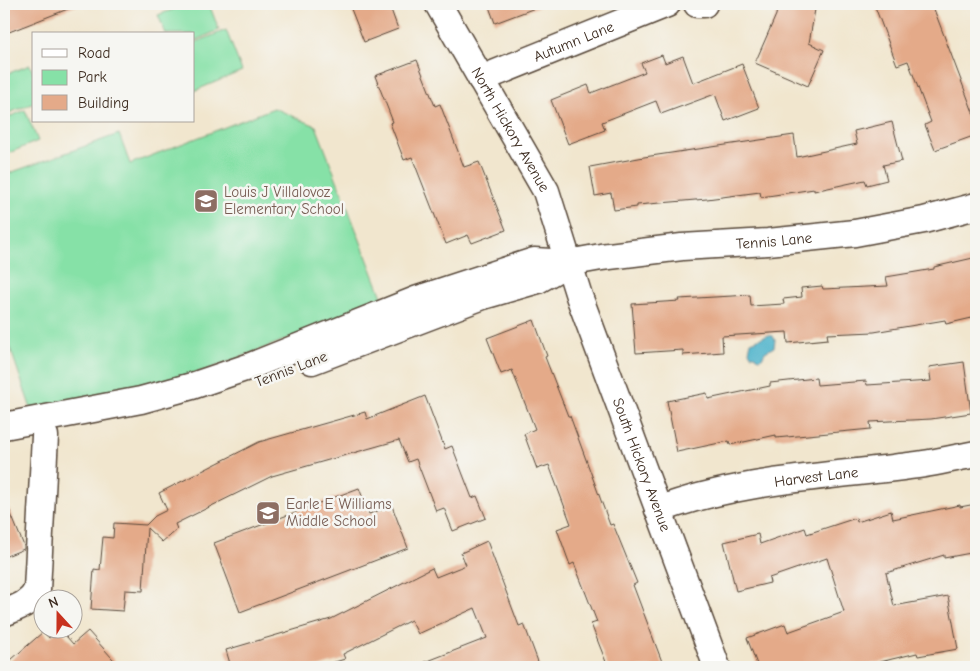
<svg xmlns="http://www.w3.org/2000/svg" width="980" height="671" viewBox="0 0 980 671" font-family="'Comic Neue',sans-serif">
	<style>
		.green { fill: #86e1a7; stroke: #608662 }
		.water { fill: #4db3cb; stroke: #446e74 }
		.building { fill: #e4aa89 }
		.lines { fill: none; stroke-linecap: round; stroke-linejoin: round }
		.minor-casing { stroke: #564638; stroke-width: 29 }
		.minor { stroke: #fff; stroke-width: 26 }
		.labels { text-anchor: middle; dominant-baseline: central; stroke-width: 5; stroke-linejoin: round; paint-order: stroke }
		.street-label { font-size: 15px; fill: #3b2a1e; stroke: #f6f6f2 }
		.education-label { font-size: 15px; fill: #785e54; stroke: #f6f6f2; text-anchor: start }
	</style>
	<rect width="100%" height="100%" fill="#f6f6f2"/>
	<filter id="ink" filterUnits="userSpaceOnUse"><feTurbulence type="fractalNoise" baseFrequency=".02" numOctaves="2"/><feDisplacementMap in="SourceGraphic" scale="10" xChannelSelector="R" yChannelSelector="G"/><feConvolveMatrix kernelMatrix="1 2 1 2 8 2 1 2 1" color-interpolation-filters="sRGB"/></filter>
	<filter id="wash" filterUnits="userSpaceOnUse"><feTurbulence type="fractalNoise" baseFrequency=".0096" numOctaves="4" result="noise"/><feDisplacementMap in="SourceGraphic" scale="20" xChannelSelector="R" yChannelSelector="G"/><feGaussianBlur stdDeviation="1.12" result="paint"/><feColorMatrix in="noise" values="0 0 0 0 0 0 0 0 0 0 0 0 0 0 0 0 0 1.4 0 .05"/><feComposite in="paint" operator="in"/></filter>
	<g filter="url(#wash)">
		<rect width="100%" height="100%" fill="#f1e6ce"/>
		<g class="green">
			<polygon points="188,4 209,4 219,30 194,41 194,34 166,34 158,15"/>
			<polygon points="226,30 242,71 194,91 194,43"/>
			<polygon points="30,65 34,76 34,103 4,115 4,75"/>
			<polygon points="274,108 316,126 384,302 209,369 152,386 31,409 4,330 4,175 119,134 130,164"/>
			<polygon points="25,110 38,141 4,155 4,119"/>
		</g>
		<polygon class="water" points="768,335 773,336 775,340 774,347 765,352 762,358 759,359 755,355 751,355 749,351 751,342"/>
		<g id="blocks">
			<g class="building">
				<polygon points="4,4 78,4 78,5 4,34"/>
				<polygon points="349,4 389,4 398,29 364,42"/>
				<polygon points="488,4 542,4 543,5 495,23"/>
				<polygon points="778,4 816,4 809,43 824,50 808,86 755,63 776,15"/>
				<polygon points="874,4 932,4 976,120 976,135 935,150 925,125 931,122 908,61 897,65"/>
				<polygon points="662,55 665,63 683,56 693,83 742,64 759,108 725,121 715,94 661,114 656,101 602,122 605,130 568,144 551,100 588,85 591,93 645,72 641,63"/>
				<polygon points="417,60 435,106 440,104 464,167 479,162 506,230 472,243 468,235 446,244 412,157 404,160 390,123 393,122 375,76"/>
				<polygon points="892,122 902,161 883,165 887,180 867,185 865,180 814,191 814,189 761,197 760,192 707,199 637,205 637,207 614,210 611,193 595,196 590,167 644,157 794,135 797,157 857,144 854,131"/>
				<polygon points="973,258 976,275 976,317 946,324 945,320 874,332 827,334 828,339 788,343 787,332 722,336 723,352 683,355 683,350 636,353 632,304 680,301 679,299 750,295 751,306 784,304 783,299 802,297 801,288 822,286 823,289 888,286 886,277 934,269 934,267"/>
				<polygon points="534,320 547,356 545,357 568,416 570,416 610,525 613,524 637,583 633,585 664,667 608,667 591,624 597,622 574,563 570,565 557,529 571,524 549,465 537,469 524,434 535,429 512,370 501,374 487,338"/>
				<polygon points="964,362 971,413 931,419 870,422 871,429 776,438 776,435 730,445 729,441 677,452 667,401 707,393 708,399 770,386 770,383 816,378 817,385 866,381 867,385 931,381 929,367"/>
				<polygon points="425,396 445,449 452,446 472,498 477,496 486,518 453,531 444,508 436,511 416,459 408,462 399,440 272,476 175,524 177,529 162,542 147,528 143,591 125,590 123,611 91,609 94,569 100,570 103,537 113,538 114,523 146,525 155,516 167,510 159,493 259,442 365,412 367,419"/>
				<polygon points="359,488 369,514 392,506 408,548 240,612 214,543"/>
				<polygon points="4,497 24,546 24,549 4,557"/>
				<polygon points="976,504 976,552 944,558 944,555 886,573 894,606 948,596 958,649 918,656 917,653 859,667 758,667 747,638 785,624 788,632 844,612 827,558 769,578 770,583 736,591 724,542 758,534 760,544 805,528 807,534 856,518 857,522 891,511 893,519 960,505 960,507"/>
				<polygon points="487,541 519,626 524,624 540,667 416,667 415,666 487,638 475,608 418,634 411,620 343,654 345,659 318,667 231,667 226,650 331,619 432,568 436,577 466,565 461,553"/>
				<polygon points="60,629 73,644 88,631 120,667 4,667 4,666 43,632 49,638"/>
			</g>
		</g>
	</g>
	<g filter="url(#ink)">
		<use href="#blocks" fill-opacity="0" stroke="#564638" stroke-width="1"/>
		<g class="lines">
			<defs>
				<g id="minor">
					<path id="s1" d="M438,4l108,187 33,105 138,371"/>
					<polyline points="697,4 704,4"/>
					<path id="s2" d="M481,79l186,-75"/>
					<polyline points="312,361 483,296 538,280 568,263"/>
					<path id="s3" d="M4,426l137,-26 51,-14 56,-19 170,-68 116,-38 34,2 33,-6 81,-10 86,-5 87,-9 69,-13 52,-14"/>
					<path id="s4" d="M658,510c80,-30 167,-33 251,-44 22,-2 45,-8 67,-12"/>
					<path d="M4,613c14,-6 26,-9 33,-23l8,-154"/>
				</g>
			</defs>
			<use href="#minor" class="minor-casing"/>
			<use href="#minor" class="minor"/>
		</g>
	</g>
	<defs>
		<symbol id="school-square" viewBox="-11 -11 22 22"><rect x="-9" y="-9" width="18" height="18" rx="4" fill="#8d6e63" stroke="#f6f6f2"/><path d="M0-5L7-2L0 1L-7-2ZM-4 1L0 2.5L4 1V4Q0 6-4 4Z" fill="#fff"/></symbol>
	</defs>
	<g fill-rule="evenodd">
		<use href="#school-square" x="192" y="187" width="28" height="28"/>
		<use href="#school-square" x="254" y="499" width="28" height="28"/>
	</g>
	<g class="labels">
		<g class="street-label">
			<text stroke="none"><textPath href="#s2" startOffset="100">Autumn Lane</textPath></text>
			<text stroke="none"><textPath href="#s1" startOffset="145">North Hickory Avenue</textPath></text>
			<text stroke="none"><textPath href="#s3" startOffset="798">Tennis Lane</textPath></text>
			<text transform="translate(291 369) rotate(-21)">Tennis Lane</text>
			<text stroke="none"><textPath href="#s1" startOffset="506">South Hickory Avenue</textPath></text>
			<text stroke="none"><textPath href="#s4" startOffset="162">Harvest Lane</textPath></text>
		</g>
		<g class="education-label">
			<text x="224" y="192">Louis J Villalovoz<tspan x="224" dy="17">Elementary School</tspan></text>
			<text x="286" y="504">Earle E Williams<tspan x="286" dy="17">Middle School</tspan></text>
		</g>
	</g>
	<rect width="980" height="671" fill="none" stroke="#f6f6f2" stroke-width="20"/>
	<rect x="32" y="32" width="162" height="90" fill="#f6f6f2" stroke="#aba49d"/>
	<rect x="42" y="49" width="25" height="8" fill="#ffffff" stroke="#aba49d"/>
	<text x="78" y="58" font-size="15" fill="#3b2a1e">Road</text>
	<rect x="42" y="70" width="25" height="15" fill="#86e1a7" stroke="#aba49d"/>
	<text x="78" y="82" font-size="15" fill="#3b2a1e">Park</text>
	<rect x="42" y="95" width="25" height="15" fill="#e4aa89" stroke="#aba49d"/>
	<text x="78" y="108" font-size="15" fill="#3b2a1e">Building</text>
	<g transform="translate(58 614) rotate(339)"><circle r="24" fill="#f6f6f2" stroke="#aba49d"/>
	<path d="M0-4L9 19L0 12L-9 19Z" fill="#c8321e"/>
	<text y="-8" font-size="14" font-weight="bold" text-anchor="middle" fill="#3b2a1e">N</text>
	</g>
</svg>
